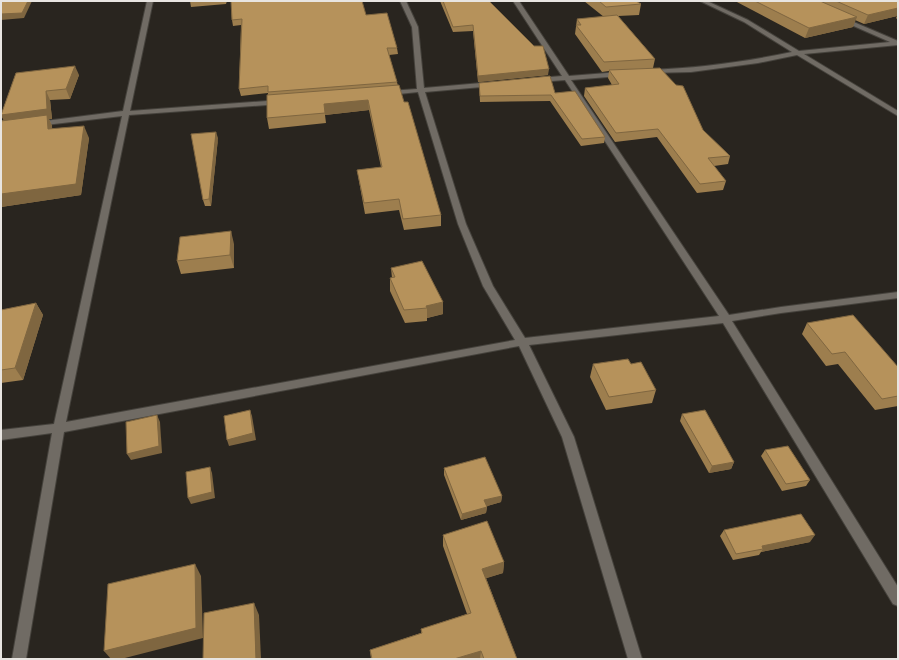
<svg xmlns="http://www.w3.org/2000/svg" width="899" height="660" viewBox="0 0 899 660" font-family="'Varela Round',sans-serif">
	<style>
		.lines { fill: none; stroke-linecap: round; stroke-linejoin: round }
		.minor-casing { stroke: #45423c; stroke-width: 2 }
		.minor { fill: #706b64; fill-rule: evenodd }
		.wall { fill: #9d7e4e }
		.shaded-wall { fill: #7f6640 }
		.building { fill: #b6925b; stroke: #7f6640 }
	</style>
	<rect width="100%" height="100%" fill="#29251f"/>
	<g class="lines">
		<defs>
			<g id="minor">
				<polygon points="147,1 153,1 130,111 280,100 283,102 280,104 129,115 66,422 515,340 483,286 458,224 418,92 389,95 386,93 389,91 417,89 412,27 400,1 406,1 418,27 424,88 493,82 496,84 493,86 425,92 466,224 493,286 525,338 719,316 565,80 539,82 536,80 539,78 562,76 513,1 519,1 569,76 620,72 623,74 620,76 571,80 729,315 781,307 898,292 898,298 781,313 732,321 898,587 898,606 893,604 723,323 529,345 574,437 642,659 628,659 562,437 519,346 64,432 26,659 12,659 52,433 1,440 1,430 54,424 122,116 37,126 33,124 37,122 123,111"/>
				<path d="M700,1h7l41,19 51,31 91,-9 -50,-22 -1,-1 3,-2 56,24v4l-94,9 94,57v5l-101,-61 -39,8 -67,9 -43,1 -1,-1 3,-2c48,-2 95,-8 142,-18l-48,-30z"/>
			</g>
		</defs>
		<use href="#minor" class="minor-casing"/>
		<use href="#minor" class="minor"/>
	</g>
	<g class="wall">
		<polygon points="190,1 227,1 226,4 191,7"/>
		<polygon points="231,1 366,15 397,48 398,54 389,55 397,82 398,86 441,215 441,226 404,230 399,210 365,214 357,170 381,167 369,110 325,115 326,123 269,129 267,118 268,93 241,96 239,89 241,25 233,26 232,20"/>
		<polygon points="440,1 489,1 548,75 478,82 473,31 453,32"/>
		<polygon points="584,1 636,1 641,4 639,15 618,16 655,59 653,68 703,130 730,156 728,164 714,166 726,181 723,190 697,193 657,137 615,142 584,96 585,88 612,85 608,78 609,71 602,72 575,34 577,19 604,17"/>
		<polygon points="735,1 898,1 898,20 896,18 897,16 864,24 855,20 853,27 805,38"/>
		<polygon points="16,73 79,75 70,99 50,100 52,119 49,119 52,126 52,129 89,138 81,195 1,207 1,121 4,120 1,115"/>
		<polygon points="479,83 555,93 605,137 604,143 581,146 550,101 480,102"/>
		<polygon points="218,138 211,206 205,206 203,200"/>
		<polygon points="234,244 234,268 181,274 177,261"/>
		<polygon points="391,268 443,302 443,314 427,318 427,321 405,323 390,291 390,278 392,278"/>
		<polygon points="36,303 43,315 23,380 1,383 1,310"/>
		<polygon points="807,323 898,367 898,406 875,410 838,364 826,366 802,334"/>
		<polygon points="593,364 631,364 656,390 652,403 606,410 590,377"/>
		<polygon points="682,414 734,462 731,469 709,473 680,421"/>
		<polygon points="765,450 810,480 806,486 782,491 761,456"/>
		<polygon points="444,468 502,496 501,502 487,506 486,513 461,520 444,475"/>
		<polygon points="724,530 810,542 761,552 759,555 733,560 720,536"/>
		<polygon points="443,535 504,562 503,573 486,578 517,659 371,659 370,650 421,633 421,629 467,614 443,546"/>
	</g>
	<g class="shaded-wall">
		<polygon points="28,1 32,1 24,18 1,20 1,14"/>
		<polygon points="898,8 898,14 897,16 864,24 868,15"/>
		<polygon points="857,17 853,27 805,38 809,28"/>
		<polygon points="75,66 79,75 70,99 66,89"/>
		<polygon points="549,69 548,75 478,82 478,76"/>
		<polygon points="46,91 50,100 52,119 49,119 52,126 53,140 6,125 1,115"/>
		<polygon points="368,100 369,110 325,115 324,104"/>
		<polygon points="84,126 89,138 81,195 1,207 1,194"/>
		<polygon points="216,132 218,138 211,206 209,199"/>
		<polygon points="231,231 234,244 234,268 230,255"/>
		<polygon points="443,302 443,314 427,318 427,308 426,306"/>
		<polygon points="36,303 43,315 23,380 15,368"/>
		<polygon points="250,410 252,416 256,440 229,446 227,440"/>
		<polygon points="157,415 160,422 162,453 131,460 127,454"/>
		<polygon points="734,462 731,469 709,473 712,466"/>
		<polygon points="210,467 212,473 215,498 191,504 188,498"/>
		<polygon points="502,496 501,502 484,507 484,500"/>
		<polygon points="487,507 486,513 461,520 462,514"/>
		<polygon points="815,535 810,542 761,552 763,549 762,546"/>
		<polygon points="504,562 503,573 481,580 482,569"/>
		<polygon points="195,564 201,576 203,638 121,659 111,659 104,651"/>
		<polygon points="254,603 259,615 261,659 256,659"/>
		<polygon points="481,651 480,659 454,659"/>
	</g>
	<g class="building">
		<polygon points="1,1 28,1 22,13 1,14"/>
		<polygon points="231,1 362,1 366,15 387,13 397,48 387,48 397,82 268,92 268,86 239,89 242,19 232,20"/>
		<polygon points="443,1 489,1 534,46 543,46 549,69 478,76 473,25 453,27"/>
		<polygon points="599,1 636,1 641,4 606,7"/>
		<polygon points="755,1 820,1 857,17 809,28"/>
		<polygon points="836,1 898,1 898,8 868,15"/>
		<polygon points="617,15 655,59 604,62 576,25 581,25 577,19"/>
		<polygon points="75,66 66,89 46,91 47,109 1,115 16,73"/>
		<polygon points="660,68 676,85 683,86 703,130 730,156 708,158 726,181 700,184 658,129 616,133 585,88 619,84 609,70"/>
		<polygon points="550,76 555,93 575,91 605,137 582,139 551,95 480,96 479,83"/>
		<polygon points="399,85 404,102 408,102 441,215 403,219 399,199 364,203 357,170 382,167 368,100 324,104 325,113 267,118 267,95"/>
		<polygon points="47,115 48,129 84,126 76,184 1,194 1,121"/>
		<polygon points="216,132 209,199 203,200 191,134"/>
		<polygon points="231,231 230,255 177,261 180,237"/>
		<polygon points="422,261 443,302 426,306 427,308 404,310 390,278 395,277 391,268"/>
		<polygon points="36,303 15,368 1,370 1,310"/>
		<polygon points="853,315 898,367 898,396 882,399 845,352 832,354 807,323"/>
		<polygon points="628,359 631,364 641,362 656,390 609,397 593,364"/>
		<polygon points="250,410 253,433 227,440 224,416"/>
		<polygon points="705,410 734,462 712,466 682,414"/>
		<polygon points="157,415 159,446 127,454 126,422"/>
		<polygon points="788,446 810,480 786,484 765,450"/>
		<polygon points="485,457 502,496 484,500 487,507 462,514 444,468"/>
		<polygon points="210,467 212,492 188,498 186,472"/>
		<polygon points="801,514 815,535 762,546 763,549 736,554 724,530"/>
		<polygon points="487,521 504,562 482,569 517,659 484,659 481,651 454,659 372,659 370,650 422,633 421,629 471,613 443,535"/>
		<polygon points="195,564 196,628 104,651 108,584"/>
		<polygon points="254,603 256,659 203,659 204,613"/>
	</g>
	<rect width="899" height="660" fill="none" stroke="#e8e5e1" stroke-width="4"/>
</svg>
